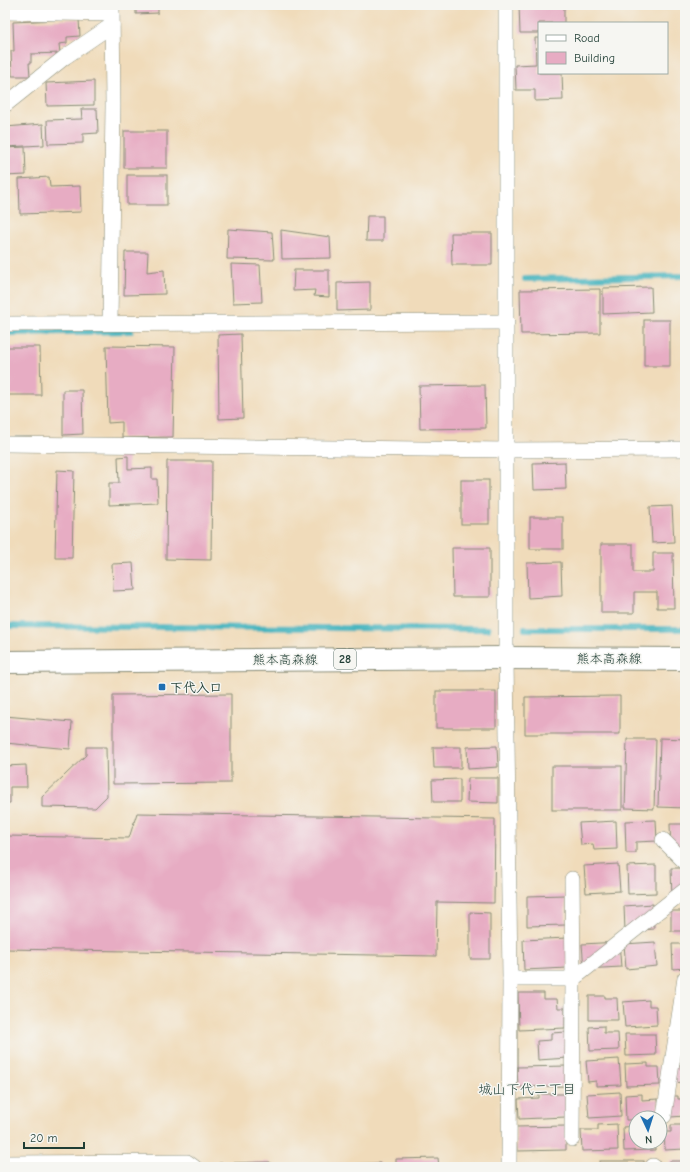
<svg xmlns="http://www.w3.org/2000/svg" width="690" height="1172" viewBox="0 0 690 1172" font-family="'Comic Neue','Klee One',sans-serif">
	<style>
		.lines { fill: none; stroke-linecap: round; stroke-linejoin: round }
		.stream { stroke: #45b4be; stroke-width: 6 }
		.building { fill: #e7acc3 }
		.minor-casing { stroke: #888c77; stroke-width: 16 }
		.primary-casing { stroke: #888c77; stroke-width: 24 }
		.minor { stroke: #fff; stroke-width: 15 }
		.primary { stroke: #fff; stroke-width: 22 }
		.poi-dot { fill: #1f6fb2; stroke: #f6f6f2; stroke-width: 1.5 }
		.labels { text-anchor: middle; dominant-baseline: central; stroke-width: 3; stroke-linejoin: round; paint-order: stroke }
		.shield { fill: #f6f6f2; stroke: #60746d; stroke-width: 1 }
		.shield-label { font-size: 12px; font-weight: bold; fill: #1f3d34 }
		.street-label { font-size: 13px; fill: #1f3d34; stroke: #f6f6f2 }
		.poi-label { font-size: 13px; font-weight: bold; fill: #1f3d34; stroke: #f6f6f2; text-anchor: start }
		.neighbourhood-label { font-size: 14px; fill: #1f3d34; stroke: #f6f6f2 }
	</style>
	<rect width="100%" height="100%" fill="#f6f6f2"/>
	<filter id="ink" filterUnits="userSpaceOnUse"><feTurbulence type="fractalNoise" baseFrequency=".025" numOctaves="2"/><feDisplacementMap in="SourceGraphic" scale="8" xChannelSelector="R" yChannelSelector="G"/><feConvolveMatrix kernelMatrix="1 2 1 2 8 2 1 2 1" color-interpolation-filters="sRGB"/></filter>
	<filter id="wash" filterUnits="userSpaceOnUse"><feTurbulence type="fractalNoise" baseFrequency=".012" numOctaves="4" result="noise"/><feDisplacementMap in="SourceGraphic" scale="16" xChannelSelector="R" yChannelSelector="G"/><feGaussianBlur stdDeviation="0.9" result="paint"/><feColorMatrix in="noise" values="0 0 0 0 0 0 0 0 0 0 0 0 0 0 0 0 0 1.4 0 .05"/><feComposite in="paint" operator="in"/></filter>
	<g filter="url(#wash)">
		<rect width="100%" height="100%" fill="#f0dbba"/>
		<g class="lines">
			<g class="stream">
				<polyline points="525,279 685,276"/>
				<polyline points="5,333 131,331"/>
				<polyline points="5,626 488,629"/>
				<polyline points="525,629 685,629"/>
			</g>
		</g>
		<g id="blocks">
			<g class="building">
				<polygon points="136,5 158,5 158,13 136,14"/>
				<polygon points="519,5 564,5 564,23 539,23 539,33 520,33"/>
				<polygon points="79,19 80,36 67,37 67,43 59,44 60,53 31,54 31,63 29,63 30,76 12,76 11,51 14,51 13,22"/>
				<polygon points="535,38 539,38 539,73 562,73 563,100 535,101 535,90 516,90 515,65 536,64"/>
				<polygon points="5,48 6,48 9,84 5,84"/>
				<polygon points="94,81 94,105 47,106 46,83"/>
				<polygon points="81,109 97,109 98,133 83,134 83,143 48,144 47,120 82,119"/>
				<polygon points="43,124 44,145 5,147 5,127"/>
				<rect x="124" y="131" width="43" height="37"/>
				<polygon points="25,147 26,175 5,176 5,148"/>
				<rect x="127" y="175" width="40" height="30"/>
				<polygon points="49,177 50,187 80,186 81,212 20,214 19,179"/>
				<polygon points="367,216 383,216 383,241 366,241"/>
				<polygon points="228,229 272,232 274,260 227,259"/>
				<polygon points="281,230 330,237 331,258 282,259"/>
				<polygon points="451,233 492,233 492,265 452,265"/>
				<polygon points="125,252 148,252 147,272 164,270 165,294 124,295"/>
				<polygon points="231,264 260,265 262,302 233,303"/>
				<polygon points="294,270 329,270 329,297 314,296 315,290 293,291"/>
				<polygon points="370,282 370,310 337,311 337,283"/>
				<polygon points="651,287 652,312 603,314 603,288"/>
				<polygon points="600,289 600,333 521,334 520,290"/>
				<rect x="644" y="320" width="26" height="46"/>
				<polygon points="241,334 243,418 219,419 218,335"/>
				<polygon points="106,346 175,347 173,437 122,438 122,422 108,423"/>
				<polygon points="5,347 40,347 41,395 5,395"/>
				<polygon points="485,385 486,428 420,429 419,386"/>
				<polygon points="63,390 82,390 83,434 63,435"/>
				<polygon points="128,456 128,469 152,468 152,479 157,479 158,503 109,505 109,483 119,483 118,457"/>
				<polygon points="167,461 212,461 211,560 166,559"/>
				<polygon points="565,462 566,489 534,490 533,463"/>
				<polygon points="57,470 74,471 72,558 55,558"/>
				<rect x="461" y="480" width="28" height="44"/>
				<polygon points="672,506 674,542 652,543 650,507"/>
				<rect x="530" y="517" width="33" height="32"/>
				<polygon points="601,544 633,544 633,572 653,572 653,553 673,553 674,608 657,608 657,592 634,592 634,613 601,613"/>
				<polygon points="452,548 490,548 490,597 453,597"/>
				<polygon points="561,562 562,596 528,598 527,563"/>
				<polygon points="133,563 135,590 113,591 112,564"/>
				<rect x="436" y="691" width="60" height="37"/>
				<polygon points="231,694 231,783 113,784 113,695"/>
				<polygon points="620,696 620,734 525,734 525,697"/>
				<polygon points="5,716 72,722 70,749 5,743"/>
				<polygon points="660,738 685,739 685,808 658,807"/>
				<polygon points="627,739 656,739 654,809 625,808"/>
				<polygon points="497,746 498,767 468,769 467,747"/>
				<polygon points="86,747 106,747 107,796 95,808 42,807 42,797 86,755"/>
				<polygon points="433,747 461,747 461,768 434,768"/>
				<polygon points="26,765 27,787 10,787 10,803 5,803 5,766"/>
				<rect x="552" y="766" width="70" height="44"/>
				<polygon points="468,778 498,778 498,803 467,802"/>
				<polygon points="460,779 460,802 433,802 432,780"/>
				<polygon points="137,813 495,819 494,903 437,902 436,956 5,949 6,836 129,838"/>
				<polygon points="656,820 657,841 636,842 636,853 626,853 625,821"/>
				<polygon points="616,821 617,849 594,850 593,844 581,845 579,823"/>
				<polygon points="670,824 685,824 685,854 671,854"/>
				<polygon points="618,864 620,891 586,893 584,866"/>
				<polygon points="656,865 656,893 628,894 627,866"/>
				<polygon points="671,868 685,868 685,899 672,899"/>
				<polygon points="565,895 566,925 527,926 527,896"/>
				<polygon points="653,904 654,929 625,931 624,906"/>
				<rect x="671" y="911" width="14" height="20"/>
				<polygon points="470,912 490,913 490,959 470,959"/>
				<polygon points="567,938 568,968 524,970 523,940"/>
				<polygon points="619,942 621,967 584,969 582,944"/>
				<polygon points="655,942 657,966 626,969 624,944"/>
				<polygon points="672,944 685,944 685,968 673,969"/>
				<polygon points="518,993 544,993 544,999 557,999 558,1008 565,1008 565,1028 519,1030"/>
				<polygon points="589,996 605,996 605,998 617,998 618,1020 589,1020"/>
				<polygon points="649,1000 649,1006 656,1006 657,1025 625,1027 623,1002"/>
				<polygon points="604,1026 604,1033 618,1033 619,1050 590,1051 589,1027"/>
				<polygon points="567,1032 568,1058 538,1060 537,1041 551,1040 551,1033"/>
				<polygon points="625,1034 655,1034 656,1055 626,1056"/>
				<polygon points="685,1035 685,1051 671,1051 671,1036"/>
				<polygon points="619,1059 621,1085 596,1086 596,1081 588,1082 586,1061"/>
				<polygon points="648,1063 648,1067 659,1067 660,1085 626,1086 625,1064"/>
				<polygon points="685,1065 685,1082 670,1083 670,1066"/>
				<polygon points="568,1066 568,1086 518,1087 517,1067"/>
				<polygon points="620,1092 621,1116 589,1118 587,1094"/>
				<polygon points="539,1094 566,1094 566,1117 519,1119 518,1099 539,1098"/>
				<polygon points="642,1094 642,1100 658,1099 659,1118 636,1118 636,1120 626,1120 625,1095"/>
				<polygon points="669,1096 678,1096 678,1099 685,1099 685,1116 671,1117"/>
				<polygon points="617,1124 618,1150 582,1151 581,1130 598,1130 598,1125"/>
				<polygon points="671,1125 685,1125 685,1149 665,1150 664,1132 671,1132"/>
				<polygon points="566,1126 566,1150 517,1151 516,1127"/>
				<polygon points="636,1126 636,1142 655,1142 655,1150 624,1151 623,1127"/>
				<polygon points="438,1158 439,1167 396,1167 396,1159"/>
				<rect x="600" y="1161" width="44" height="6"/>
				<rect x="670" y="1161" width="15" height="6"/>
				<polygon points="270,1162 270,1167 219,1167 219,1163"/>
				<polygon points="380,1163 380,1167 331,1167 331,1164"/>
			</g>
		</g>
	</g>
	<g filter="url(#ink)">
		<use href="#blocks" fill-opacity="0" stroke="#888c77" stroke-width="1"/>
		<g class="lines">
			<defs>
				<g id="minor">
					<polyline points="506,5 506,658 510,979 509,1167"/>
					<polyline points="5,12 112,14"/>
					<polyline points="5,105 65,57 112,25"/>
					<polyline points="110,323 113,106 112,5"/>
					<polyline points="5,324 507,322"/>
					<polyline points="5,444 507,450 685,449"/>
					<polyline points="663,840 685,862"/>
					<polyline points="572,879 573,979 572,1139"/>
					<polyline points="510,979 573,979 685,890"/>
					<polyline points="664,1116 685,978"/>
					<polyline points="5,1163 187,1162 194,1167"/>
					<polyline points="653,1166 653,1167"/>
				</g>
				<polyline id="primary" points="5,662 506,658 685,659"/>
			</defs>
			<use href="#minor" class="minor-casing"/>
			<use href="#primary" class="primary-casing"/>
			<use href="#minor" class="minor"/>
			<use href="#primary" class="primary"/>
		</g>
	</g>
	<rect class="poi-dot" x="158" y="683" width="8" height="8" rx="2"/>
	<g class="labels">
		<rect class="shield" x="334" y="649" width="22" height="20" rx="3"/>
		<g class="shield-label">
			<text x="345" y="659">28</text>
		</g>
		<g class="street-label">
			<text x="609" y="658">熊本高森線</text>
			<text x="285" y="659">熊本高森線</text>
		</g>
		<g class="poi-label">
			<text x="170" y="687">下代入口</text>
		</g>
		<g class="neighbourhood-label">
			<text x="527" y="1089">城山下代二丁目</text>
		</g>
	</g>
	<rect width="690" height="1172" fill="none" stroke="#f6f6f2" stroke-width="20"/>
	<rect x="538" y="22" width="130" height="52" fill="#f6f6f2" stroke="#a0aca6"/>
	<rect x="546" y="35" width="20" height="6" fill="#ffffff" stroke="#a0aca6"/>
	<text x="574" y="42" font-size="12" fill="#1f3d34">Road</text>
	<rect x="546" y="52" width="20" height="12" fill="#e7acc3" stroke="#a0aca6"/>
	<text x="574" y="62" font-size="12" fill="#1f3d34">Building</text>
	<g transform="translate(648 1130) rotate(176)"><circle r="19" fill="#f6f6f2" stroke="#a0aca6"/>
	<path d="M0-3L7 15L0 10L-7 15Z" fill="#1f6fb2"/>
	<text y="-6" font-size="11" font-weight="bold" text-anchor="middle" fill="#1f3d34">N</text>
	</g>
	<path d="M24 1142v6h60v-6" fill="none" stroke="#1f3d34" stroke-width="2"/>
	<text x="30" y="1142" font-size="12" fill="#1f3d34" stroke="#f6f6f2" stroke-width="3" paint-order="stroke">20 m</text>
</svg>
